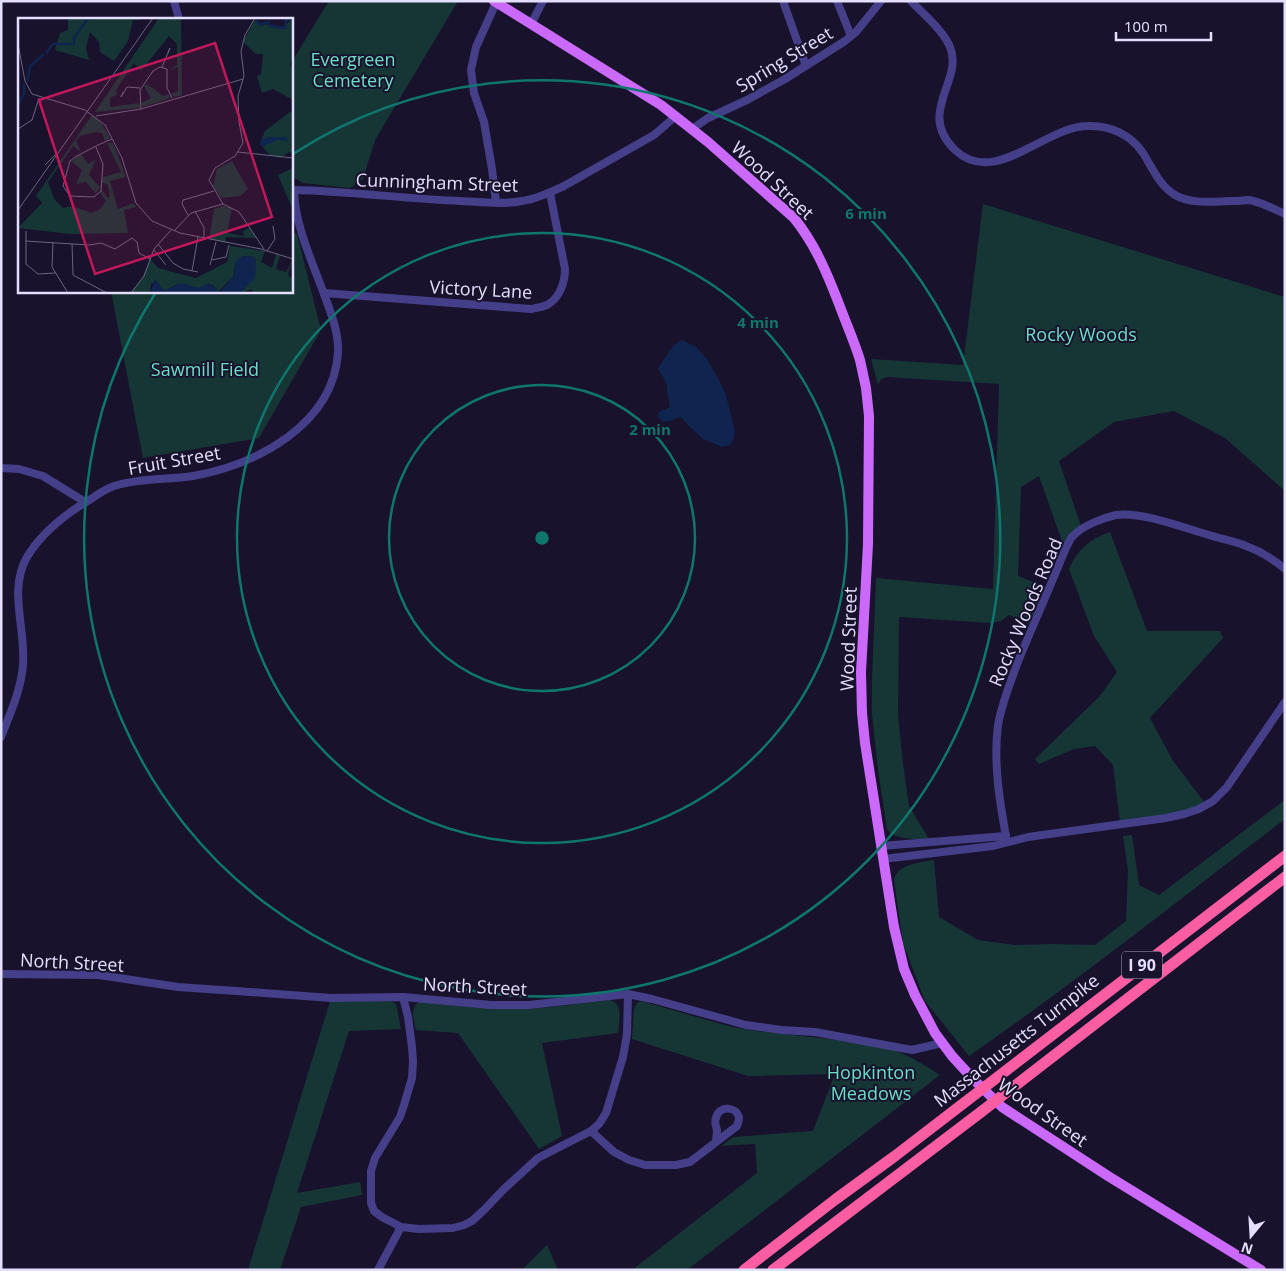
<svg xmlns="http://www.w3.org/2000/svg" width="1286" height="1271" viewBox="0 0 1286 1271" font-family="'Open Sans',sans-serif">
	<style>
		.green { fill: #163636 }
		.water { fill: #0f244f }
		.lines { fill: none; stroke-linecap: round; stroke-linejoin: round }
		.minor { stroke: #453f89; stroke-width: 8 }
		.major { stroke: #cb69fb; stroke-width: 10 }
		.highway { stroke: #fa5da1; stroke-width: 11 }
		.ring { fill: none; stroke: #0f766e; stroke-width: 2.5 }
		.labels { text-anchor: middle; dominant-baseline: central; stroke-width: 4; stroke-linejoin: round; paint-order: stroke }
		.shield { fill: #18122c; stroke: #a7a2bf; stroke-width: 1 }
		.shield-label { font-size: 16px; font-weight: bold; fill: #e4dffe }
		.park-label { font-size: 18px; fill: #6bdec6; stroke: #18122c }
		.street-label { font-size: 18px; fill: #e4dffe; stroke: #18122c }
		.inset-river { fill: none; stroke: #0f244f; stroke-width: 2.5 }
		.inset-road { fill: none; stroke: #6a6480; stroke-width: 1 }
		.view { fill: #c2185b; fill-opacity: 0.15; stroke: #c2185b; stroke-width: 2.5 }
		.inset-edge { fill: none; stroke: #e4dffe; stroke-width: 2.5 }
		.centre { fill: #0f766e; stroke: #18122c; stroke-width: 2.5 }
		.ring-label { font-size: 15px; text-anchor: middle; font-weight: bold; fill: #0f766e; stroke: #18122c; stroke-width: 4; stroke-linejoin: round; paint-order: stroke }
	</style>
	<rect width="100%" height="100%" fill="#18122c"/>
	<g class="green">
		<polygon points="329,1 458,1 375,140 363,179 350,188 303,183 291,176 291,63"/>
		<path d="M983,204l302,93v194l-60,-53 -51,-27 -60,11 -55,39 23,68 -18,18 -25,-71 -18,11 -3,89 27,11 -16,37 -20,-9 -8,6 -10,2 -92,-6 -1,98 5,49 6,42 20,33c-12,0 -36,1 -42,-10l-9,-59 -6,-56v-34l4,-102 117,11 6,-205 -112,-7 -6,2 -3,6 -7,-26 92,6z"/>
		<polygon points="291,231 297,234 321,330 259,438 143,458 111,291 291,291"/>
		<path d="M1110,532l37,99h73l3,7 -73,80 23,43 32,42 -13,8 -72,11 -7,-57 -18,-19 -21,3 -35,15 -4,-5 64,-62 18,-25 -23,-36 -25,-67c8,-19 22,-31 41,-37z"/>
		<path d="M1285,800v19c-105,80 -208,162 -316,237l-44,-55 -22,-58 -9,-63c2,-15 27,-18 40,-20l5,57 39,23 36,5 37,-1 44,1 31,-24 2,-51 -5,-34 9,-1 7,50 20,10z"/>
		<polygon points="331,998 391,1001 396,1004 401,1029 349,1031 297,1193 360,1182 362,1195 301,1207 280,1270 248,1270"/>
		<path d="M609,1000c15,3 10,20 9,33l-76,10 20,93 -23,13 -81,-116 -42,-3c-2,-10 -7,-21 3,-28 32,3 64,7 97,7 31,0 62,-6 93,-9z"/>
		<path d="M641,1001l87,25c38,8 76,9 115,15 18,2 36,4 53,10 16,6 30,15 44,24l-253,195h-55l125,-97 -2,-29 -34,2 12,-9 80,-6 22,-57 -87,2 -116,-37 2,-31 3,-5z"/>
		<polygon points="547,1245 558,1270 522,1270"/>
	</g>
	<path class="water" d="M682,340l14,7 11,12 13,23 6,13 9,36 -1,7 -4,7 -8,2 -19,-8 -17,-16 -4,-5 -4,-1 -4,3 -11,2 -5,-5 1,-5 11,-5 -3,-15v-7l-9,-17c8,-11 12,-22 24,-28z"/>
	<g class="lines">
		<g class="minor">
			<polyline points="174,1 179,19"/>
			<polyline points="783,1 806,66"/>
			<polyline points="837,1 851,36"/>
			<path d="M911,1c12,13 32,29 39,46 14,34 -34,65 5,103 40,38 90,-24 133,-24 22,-1 43,9 55,27 10,16 16,32 32,42 17,10 40,6 59,6 5,0 11,-1 15,-1 12,2 25,9 36,14"/>
			<polyline points="496,3 476,47 471,70 474,93 484,122 492,169 496,202"/>
			<polyline points="531,24 543,1"/>
			<polyline points="692,129 708,118 747,100 785,79 845,41 856,32 881,1"/>
			<path d="M294,190c55,1 111,9 167,11 20,1 41,4 61,0 15,-2 29,-9 42,-15l90,-51 22,-19"/>
			<path d="M324,293l207,16c5,-1 11,-2 16,-4 13,-7 18,-23 18,-36l-15,-76"/>
			<polyline points="1,468 19,469 43,476 85,502"/>
			<path d="M1,737c9,-23 20,-47 22,-72 3,-36 -15,-75 4,-108 15,-25 40,-44 64,-58 7,-5 15,-10 23,-13 25,-8 53,-6 79,-10 63,-11 140,-51 145,-123 1,-20 -7,-40 -14,-59 -12,-33 -29,-68 -30,-104l-3,-2"/>
			<path d="M1007,842c-7,-38 -14,-79 -9,-117 4,-23 13,-44 21,-66 15,-36 31,-72 46,-109 2,-4 4,-9 7,-13 10,-11 30,-19 44,-22 25,-4 68,13 93,20 12,4 25,6 37,11 14,5 27,13 39,23"/>
			<polyline points="881,846 1006,836"/>
			<polyline points="883,859 993,846 1028,837 1166,818 1184,814 1199,809 1213,801 1227,787 1285,702"/>
			<polyline points="1,974 99,975 178,987 236,991 331,998 403,997 491,1005 529,1005 628,994 652,999 746,1025 782,1030 815,1032 912,1050 942,1043"/>
			<polyline points="403,997 408,1017 412,1047 413,1061 412,1078 404,1105 400,1117 375,1158 371,1171 371,1203 374,1211 382,1217 401,1227 419,1229 453,1228 464,1225 472,1221 484,1210 504,1189 538,1158 591,1131 599,1124 606,1113 623,1057 627,1034 628,994"/>
			<path d="M591,1131l23,21 15,8 16,5h31l14,-3 47,-36c1,-3 2,-5 2,-8 -2,-12 -20,-13 -23,0 -2,4 0,8 1,12 0,4 -1,8 -1,12"/>
			<polyline points="378,1270 401,1227"/>
		</g>
		<path class="major" d="M494,1l167,104 47,37 86,76c21,26 33,55 45,86 7,19 15,37 21,56l6,28 3,28 -1,128 -7,128 1,41 3,30 29,184 10,42 11,26 20,38 17,23 23,25 27,26 106,69 153,94"/>
		<g class="highway">
			<polyline points="744,1270 836,1199 895,1156 1285,856"/>
			<polyline points="773,1270 981,1112 1285,877"/>
		</g>
	</g>
	<g class="ring">
		<circle cx="542" cy="538" r="153"/>
		<circle cx="542" cy="538" r="305"/>
		<path d="M293 154A458 458 0 1 1 156 292"/>
	</g>
	<g class="labels">
		<rect class="shield" x="1122" y="951.5" width="40" height="27" rx="4"/>
		<g class="shield-label">
			<text x="1142" y="965">I 90</text>
		</g>
		<g class="park-label">
			<text x="353" y="59">Evergreen<tspan x="353" dy="21">Cemetery</tspan></text>
			<text x="1081" y="334">Rocky Woods</text>
			<text x="205" y="369">Sawmill Field</text>
			<text x="871" y="1072">Hopkinton<tspan x="871" dy="21">Meadows</tspan></text>
		</g>
		<g class="street-label">
			<text transform="translate(784 59) rotate(-31)">Spring Street</text>
			<text transform="translate(773 180) rotate(43)">Wood Street</text>
			<text transform="translate(437 182) rotate(2)">Cunningham Street</text>
			<text transform="translate(481 289) rotate(3)">Victory Lane</text>
			<text transform="translate(174 460) rotate(-10)">Fruit Street</text>
			<text transform="translate(1025 612) rotate(-67)">Rocky Woods Road</text>
			<text transform="translate(848 639) rotate(-88)">Wood Street</text>
			<text transform="translate(72 962) rotate(3)">North Street</text>
			<text transform="translate(475 986) rotate(3)">North Street</text>
			<text transform="translate(1016 1040) rotate(-38)">Massachusetts Turnpike</text>
			<text transform="translate(1043 1112) rotate(35)">Wood Street</text>
		</g>
	</g>
	<g transform="translate(18 18)">
		<rect width="275" height="275" fill="#18122c"/>
		<path d="M50,0h71l1,2h-7l-5,21 -14,20 -14,-9 -1,-10 -9,-10 -4,16 3,12 -34,-10 5,-17 8,-3zM141,0h22l1,77 -8,2 -3,-3 7,-3v-24l-9,2 8,-4v-21l-8,-8 -28,35 -7,-8 -18,27 1,4 5,-2 -12,6v9l29,-4 1,5 -45,4zM275,0v39l-3,8 3,3v32l-20,-11 -11,4 -5,-17 4,-2 2,-20h-7l-13,-12 11,-21 28,8zM129,66l16,12 6,-2 1,4 -27,9 -2,-4 10,-5 -7,-12zM272,94h3v42l-4,-2 -9,6 -10,-3 -10,-11 5,-13zM74,97l8,6 10,17 -5,3 -3,-8 -6,-1 -16,4 -4,5 5,11 -8,-6 -25,36 6,17 9,9 9,-2 20,7 8,-4 6,-8 -6,-8 2,-3 6,8 2,-2 -3,-12 -5,-1 1,-6 18,-5 -14,-29h6l13,34 -16,4 8,28 16,-6 2,4 -12,3 4,23 -58,1 -52,-6 24,-25 -6,-7zM63,136l7,10 8,-5 -7,16 11,12 -4,7 -10,-12 -10,2 6,-14 -11,-9zM214,143l16,28 -8,7 -19,2 -8,-12 4,-17zM275,150v42l-15,-35zM204,188l10,2 -5,25 17,3 -1,-5 6,-3 7,10 -30,-1 -1,6 -16,-4 5,-30zM212,228l35,5 -4,11 11,6 4,-14 4,2 -4,13 10,3 7,-12 -5,14 2,4 3,-3v18h-41v-4l-12,4 14,-20 2,-12 -2,-4 -11,-1 -7,6 -3,15 -15,15 -5,-7h-7l-7,3 -21,-4 -14,7 -8,-10 -5,3 -1,9h-20l12,-14 8,-20 8,9 38,10 31,-16z" fill="#163636"/>
		<path d="M251,119h17l2,4 -11,-1 -15,7 -2,-6zM225,238l11,1 2,4 -1,17 -15,15h-90l5,-14 9,12 17,-8 18,5 10,-5 11,9 14,-16 2,-15z" fill="#0f244f"/>
		<path class="inset-river" d="M238,2l4,5 9,-3 1,4 15,2 1,-8 5,-2M28,35l7,-9h21v-6l14,-20M9,63l3,-15 14,-12M0,87l6,-11v-10"/>
		<path class="inset-road" d="M237,0l-10,17 -4,16 3,25 -6,20 1,26 4,21 -8,13 -20,12 -6,12 14,24 16,8 25,37M0,26l7,37 7,13 53,16 20,15 17,33 14,45 16,18 28,12 81,16 32,10M144,49l8,-19 -2,5M105,74l-2,5 6,-10 13,1M123,91l-1,-19 13,-19 7,-4 7,2v19l5,10M78,98l45,-7 102,-30M0,111l14,-9 7,-22M78,129l7,17 -2,27 -7,6 -24,-1 -7,-10 7,-25 5,-4 23,-12 14,-6M220,134l55,6M27,147l12,-12M0,192l135,-192M177,193l9,17v10M170,197l-6,-11 1,-4 31,-9M8,213v33l12,10 17,-1M156,213l17,-18 32,-9M7,223l64,4 12,-2 14,6 17,-11 5,4 2,11 11,6M35,225l-1,24 16,26M54,226l1,31 34,18M140,226l15,19 10,6 15,3M136,232l12,15M249,233l8,-12 -2,-13M194,242l14,-3 3,-12M192,247l6,-23M174,253l6,-34M113,275l13,-17 10,-27 17,-19"/>
		<path class="view" d="M197,25l57,174 -177,57 -56,-174z"/>
		<rect width="275" height="275" class="inset-edge"/>
	</g>
	<circle cx="542" cy="538" r="8" class="centre"/>
	<g class="ring-label">
		<text x="866" y="219">6 min</text>
		<text x="758" y="328">4 min</text>
		<text x="650" y="435">2 min</text>
	</g>
	<rect width="1286" height="1271" fill="none" stroke="#e4dffe" stroke-width="5"/>
	<g transform="translate(1251 1236) rotate(198)" stroke="#18122c" stroke-width="4" paint-order="stroke">
	<path d="M0-4L9 19L0 12L-9 19Z" fill="#e4dffe"/>
	<text y="-8" font-size="14" font-weight="bold" text-anchor="middle" fill="#e4dffe">N</text>
	</g>
	<path d="M1116 32v8h95v-8" fill="none" stroke="#e4dffe" stroke-width="2.5"/>
	<text x="1124" y="32" font-size="15" fill="#e4dffe" stroke="#18122c" stroke-width="4" paint-order="stroke">100 m</text>
</svg>
